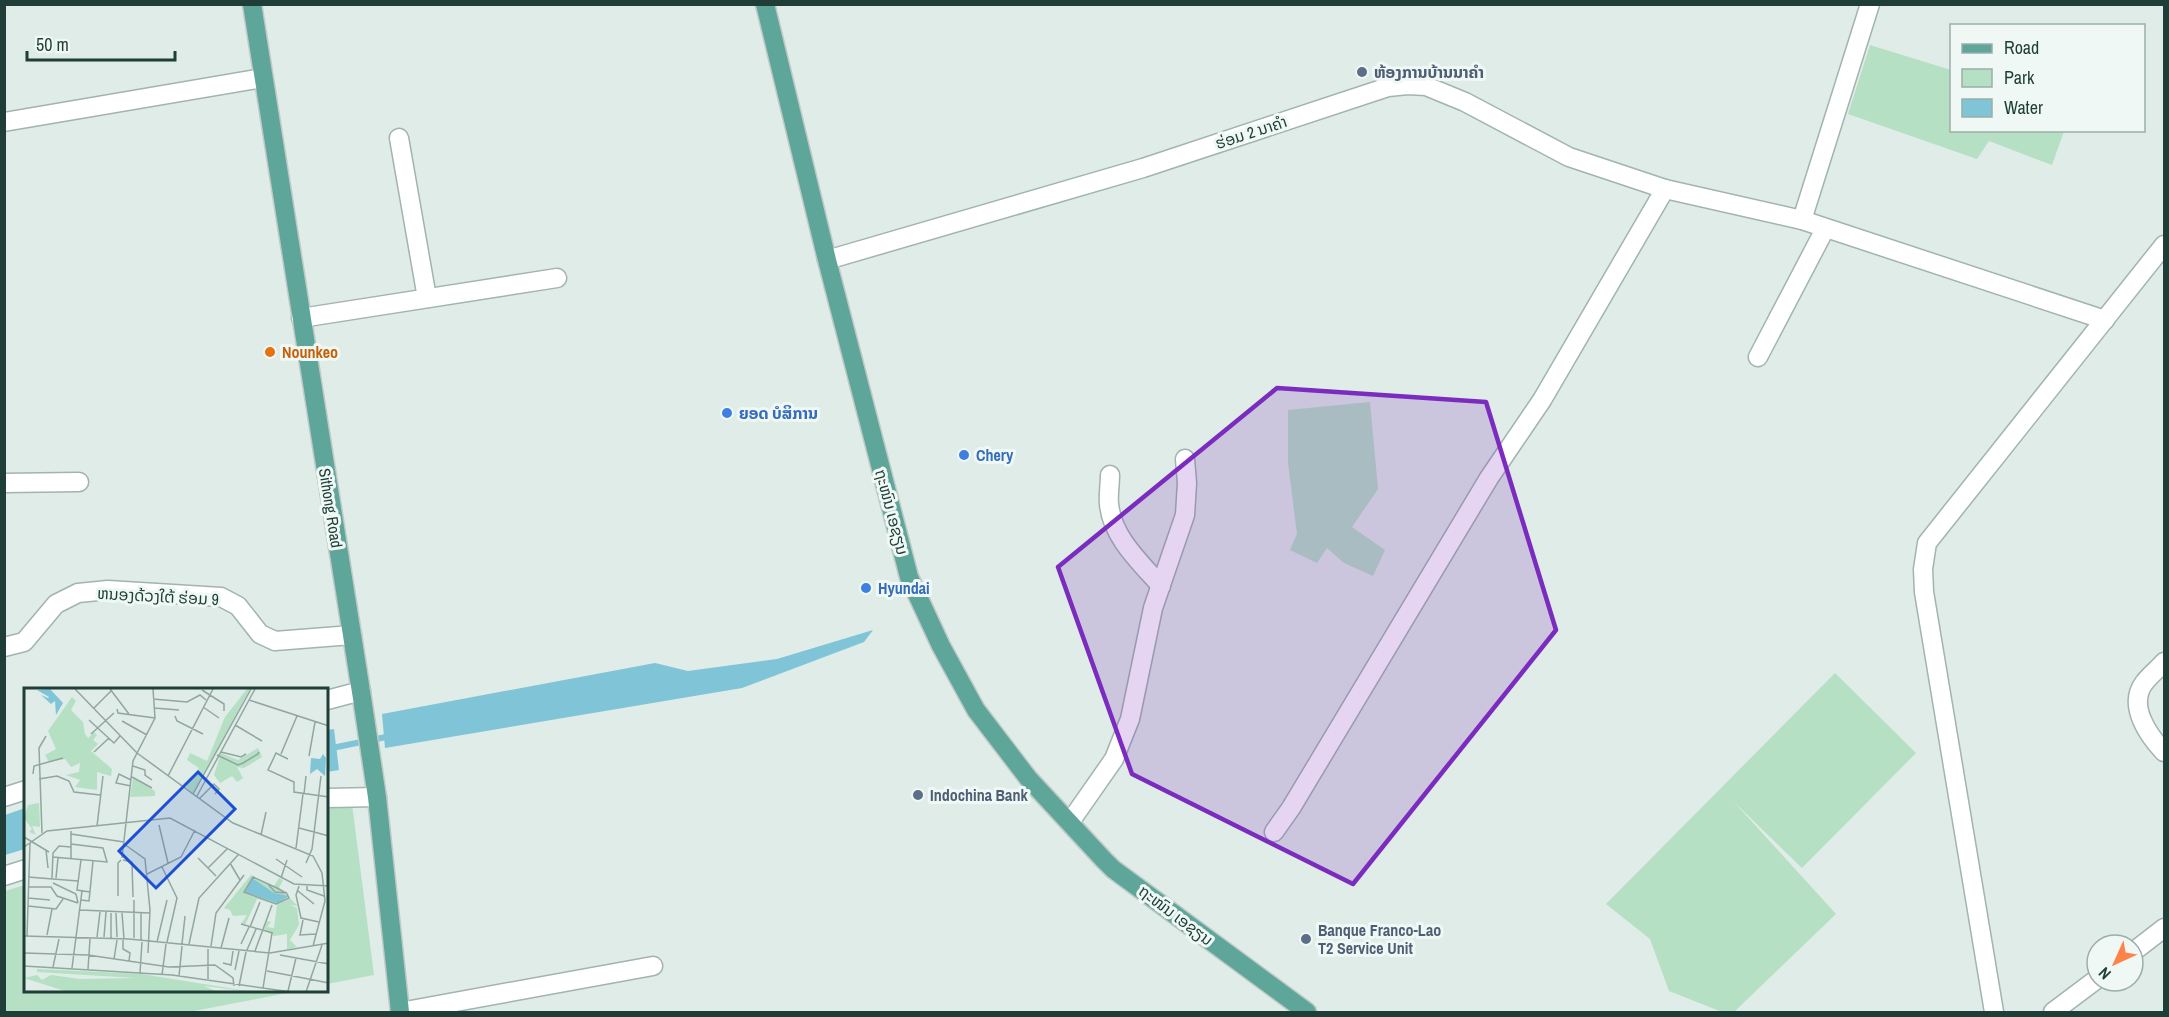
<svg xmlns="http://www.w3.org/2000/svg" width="2169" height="1017" viewBox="0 0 2169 1017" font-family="'Archivo Narrow','Noto Sans Lao',sans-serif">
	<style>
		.green { fill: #b5e0c3 }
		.water { fill: #80c4d8 }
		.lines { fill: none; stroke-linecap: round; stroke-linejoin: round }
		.stream { stroke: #80c4d8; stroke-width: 6 }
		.minor-casing { stroke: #a1b4af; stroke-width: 21 }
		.major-casing { stroke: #c0c9c7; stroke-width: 21 }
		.minor { stroke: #fff; stroke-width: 18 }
		.major { stroke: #5ea699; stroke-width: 18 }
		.marked { fill: #7b2cbf; fill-opacity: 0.2; stroke: #7b2cbf; stroke-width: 4.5; stroke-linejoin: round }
		.service-dot { fill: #5c6f8a; stroke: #eff8f4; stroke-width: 2 }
		.food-dot { fill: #e8710a; stroke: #eff8f4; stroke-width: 2 }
		.shop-dot { fill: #3f7fe0; stroke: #eff8f4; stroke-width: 2 }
		.labels { text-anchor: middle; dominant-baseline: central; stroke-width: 6; stroke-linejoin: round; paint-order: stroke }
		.service-label { font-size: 16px; font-weight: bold; fill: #4e5e75; stroke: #eff8f4; text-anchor: start }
		.street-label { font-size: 16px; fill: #1e3e37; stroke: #eff8f4 }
		.food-label { font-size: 16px; font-weight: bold; fill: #c56008; stroke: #eff8f4; text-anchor: start }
		.shop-label { font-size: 16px; font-weight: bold; fill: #366cbe; stroke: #eff8f4; text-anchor: start }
		.inset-road { fill: none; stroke: #92a6a1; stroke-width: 1.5 }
		.view { fill: #1d4ed8; fill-opacity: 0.15; stroke: #1d4ed8; stroke-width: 3 }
		.inset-edge { fill: none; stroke: #1e3e37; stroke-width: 3 }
	</style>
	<rect width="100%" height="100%" fill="#dfece7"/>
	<g class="green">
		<polygon points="1870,45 1951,70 1952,130 2064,131 2052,165 1989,141 1977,159 1848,114"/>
		<polygon points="1370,402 1378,489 1352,527 1385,550 1373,576 1344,563 1327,548 1317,563 1290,550 1297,534 1288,463 1288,410"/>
		<polygon points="1835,673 1916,753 1802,868 1734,802 1836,914 1734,1012 1722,1012 1669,991 1650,939 1606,904"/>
		<polygon points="352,804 374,975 327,984 327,807"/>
		<polygon points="25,885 26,992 292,992 189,1012 5,1012 5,891"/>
	</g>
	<g class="water">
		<polygon points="873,630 864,642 742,688 385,748 382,714 655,663 688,671 777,659"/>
		<polygon points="334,729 339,770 327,772 327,730"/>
		<polygon points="25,808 25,849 5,855 5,815"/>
	</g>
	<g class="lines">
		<polyline class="stream" points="327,749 391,736"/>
		<defs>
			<g id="minor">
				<polyline points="4,122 263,78"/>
				<polyline points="399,138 427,298"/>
				<polyline points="1802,220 1870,4"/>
				<polyline points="827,260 1143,168 1388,87 1408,85 1426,86 1465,102 1569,157 1665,189 1802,220 2105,320"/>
				<polyline points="301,318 557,278"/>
				<polyline points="1758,357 1825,229"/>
				<path d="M1110,475c0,10 -2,20 -1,29 3,33 31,58 52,82"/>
				<polyline points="4,483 79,482"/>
				<polyline points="4,647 24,642 56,604 78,593 108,590 221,597 238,606 260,634 275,641 352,635"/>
				<path d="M2164,662c-6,7 -14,13 -20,21 -17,23 5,53 20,69"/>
				<polyline points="327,700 361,691"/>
				<polyline points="4,797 26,790"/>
				<polyline points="327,798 377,797"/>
				<polyline points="1070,822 1114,759 1130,719 1153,608 1185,515 1187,483 1185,459"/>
				<polyline points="1274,832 1291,808 1489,478 1542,400 1665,189"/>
				<polyline points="4,876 26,869"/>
				<polyline points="2133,952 2164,928"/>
				<polyline points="400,1012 653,966"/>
				<polyline points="1994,1012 1924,592 1923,569 1927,543 2164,245"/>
				<polyline points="2053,1012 2097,979"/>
			</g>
			<g id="major">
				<polyline points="252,4 362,698 377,797 400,1012"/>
				<polyline points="765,4 827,260 909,577 941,646 976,710 1028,778 1104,860 1113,869 1307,1012"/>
			</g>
		</defs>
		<use href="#minor" class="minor-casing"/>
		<use href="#major" class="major-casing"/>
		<use href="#minor" class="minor"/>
		<use href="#major" class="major"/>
	</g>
	<path class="marked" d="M1277,388l209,14 70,228 -203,254 -221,-110 -74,-207z"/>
	<g class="service-dot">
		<circle cx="1362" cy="72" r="6"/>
		<circle cx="918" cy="795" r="6"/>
		<circle cx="1306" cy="939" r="6"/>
	</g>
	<circle class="food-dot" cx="270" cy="352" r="6"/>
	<g class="shop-dot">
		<circle cx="727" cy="413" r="6"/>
		<circle cx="964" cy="455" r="6"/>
		<circle cx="866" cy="588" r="6"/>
	</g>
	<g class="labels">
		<g class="service-label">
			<text x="1374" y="72">ຫ້ອງການບ້ານນາຄໍາ</text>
			<text x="930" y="795">Indochina Bank</text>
			<text x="1318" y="930">Banque Franco-Lao<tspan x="1318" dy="18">T2 Service Unit</tspan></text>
		</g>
		<g class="street-label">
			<text transform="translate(1251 132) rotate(-18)">ຮ່ອມ 2 ນາຄຳ</text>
			<text transform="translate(331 508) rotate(81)">Sithong Road</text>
			<text transform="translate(892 512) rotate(75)">ຖະໜົນ ເອຊຽນ</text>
			<text transform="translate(158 596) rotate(3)">ຫນອງດ້ວງໃຕ້ ຮ່ອມ 9</text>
			<text transform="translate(1176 915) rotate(37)">ຖະໜົນ ເອຊຽນ</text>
		</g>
		<g class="food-label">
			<text x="282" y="352">Nounkeo</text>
		</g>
		<g class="shop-label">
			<text x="739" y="413">ຍອດ ບໍສິການ</text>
			<text x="976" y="455">Chery</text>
			<text x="878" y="588">Hyundai</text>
		</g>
	</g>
	<g transform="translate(24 688)">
		<rect width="304" height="304" fill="#dfece7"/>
		<path d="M223,1h3l-57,104 -7,-6 13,-19 -12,-8 3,-7 17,8 18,-44zM48,9l4,4 -5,9 12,12 2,12 3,4 6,-6 3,3 -4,5 5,4 -7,7 21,18 -1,7 -14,-4v18l-22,-3 5,-7 -14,-5 13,-3 1,-9 -9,4 -6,-8 -16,3 -4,-7 11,-6 -8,-18zM234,60l4,9 -18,11 -7,-1 6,11 -6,4 -5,-6 -12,7 -6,-8 7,-22 17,7zM109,90l22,13v5l-25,1zM15,115l1,24 -8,-1 4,9 -7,-3 3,-3 -8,-11 4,-13zM227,187l23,11 5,-8 4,2 -4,8 19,18 -8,-1 7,3 2,17 -9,15 7,7 -10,2v-15l-13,2 -10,-6 2,-9 5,1 -4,5 7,1 3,-23 -20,-6 -12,26 -4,-1 6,-9 -14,1 -3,-6 -6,-2zM13,281l105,5 111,18 -49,-6 14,6h-150l-44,-14 13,-3 5,5 9,-5 29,4 56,-1 -99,-6z" fill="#b5e0c3"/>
		<path d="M26,1l13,14 -7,12 -1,-14 -4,3 -10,-9 7,3 1,-1 -12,-7zM299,66l3,4 -1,18 -8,-7 -7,5 1,-16 9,1zM228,190l22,15 15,3 -12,7 -32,-11z" fill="#80c4d8"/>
		<path class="inset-road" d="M51,1l62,64 96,70 80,33 9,17 3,28 -12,45M86,1l19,25M178,2l22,14v7M129,11l34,3 13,-7 6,5M225,12l80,26M179,19l16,11M70,20l18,-18M130,20l25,2M93,21l1,4 37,5M151,28l2,5 26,13M65,32l25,23 6,-7M98,33l25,14M211,37l27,16M67,46l23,-21M70,64l15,-14M197,64l20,5 5,-3M257,66l16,-38M193,67l21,10 5,-2 15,-9 1,-2 -2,3M285,68l6,-34M264,71l-12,-6 -8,17 26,12v10l35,5M109,78l12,4v5l7,5M9,86l1,-8 29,-8M144,88l45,-87M108,89l20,11M15,91l18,-3 12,5 5,11 26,3M107,98l-15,-3 3,-9 12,6M169,106l58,-105M280,106l2,-18M173,108l58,-107M175,111l15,-15 5,5 -4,5M135,137l9,38M73,138l6,-50M275,140l30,8M18,145l-3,-85 7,-12M47,146l53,8M237,147l5,-23M0,149l25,15M100,156l21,15 5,51 -2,43M0,159l23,-16 123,-13 124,66 35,2M272,160l7,-54M22,162l2,18M29,169l54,5 -4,-14 -32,-4M47,170v-27M98,170l11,-97 22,-43 -2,-29M174,170l18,18M252,171l26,18M57,172l-4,30 13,2M99,172l9,2 1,35M206,175l10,17M282,175l6,-14 9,-73M138,179l15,31 -10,44M184,180l19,-19M123,186l34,-17 14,-27M4,189l50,4M28,190l1,-25 6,-7 12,1M32,190l2,-20M257,190l6,-18M29,195l23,11 2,9M243,195l8,9 11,1 -9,-5 -24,-11 -9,15 32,12 13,-6 -3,-6M275,198l-3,9 5,23 18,4M283,198v4l17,6M4,199h23l6,9 21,7M274,203l16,13M94,208v-33l3,-3M4,210l22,2M57,212l8,1 4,-40M4,218l28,3 7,-10M56,222l70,3M92,225l1,24M98,225l2,26M279,232l-3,15 16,-1M217,236l32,9M226,239l10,-25M23,247l5,-26M0,248l105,3 141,14 59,-10M3,249l3,-94M73,249l3,-25M80,249l2,-25M87,250v-25M110,250v-38M99,252v9l7,4 -1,8M117,252v-28M133,254l10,-42M158,256l3,-28M165,256l10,-46 39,-43M217,256l8,-17M187,258l5,-33 28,-38M197,260l8,-30M223,262l9,-21M231,263l17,-46M0,265l64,2 81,12 46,-2 18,13 1,8M256,267l49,9M90,271l3,-19M199,275l8,2 2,-14M0,278l148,9 119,17M29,279l6,-28M48,280l10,-77M64,281l2,-30M211,282l4,-19M243,283l62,12M116,285l2,-31M138,287l4,-31M155,288l3,-30M184,291v-30M215,298l7,-34M239,300l9,-55M264,303l8,-33M282,304l16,-47"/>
		<path class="view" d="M174,84l37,37 -79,79 -37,-37z"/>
		<rect width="304" height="304" class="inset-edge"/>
	</g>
	<rect width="2169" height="1017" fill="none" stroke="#1e3e37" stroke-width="12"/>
	<rect x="1950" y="24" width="195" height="108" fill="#eff8f4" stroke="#9baea8" stroke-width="1.5"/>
	<rect x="1962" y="44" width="30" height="9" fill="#5ea699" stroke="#9baea8" stroke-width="1.5"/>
	<text x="2004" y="54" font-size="18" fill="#1e3e37">Road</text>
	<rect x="1962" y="69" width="30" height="18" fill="#b5e0c3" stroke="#9baea8" stroke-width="1.5"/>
	<text x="2004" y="84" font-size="18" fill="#1e3e37">Park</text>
	<rect x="1962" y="99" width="30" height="18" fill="#80c4d8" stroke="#9baea8" stroke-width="1.5"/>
	<text x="2004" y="114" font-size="18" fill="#1e3e37">Water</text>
	<g transform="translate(2115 963) rotate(225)"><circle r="28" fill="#eff8f4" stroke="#9baea8" stroke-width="1.5"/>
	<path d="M0-4.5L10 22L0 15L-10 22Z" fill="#ff8249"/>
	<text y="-9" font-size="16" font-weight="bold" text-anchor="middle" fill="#1e3e37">N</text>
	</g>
	<path d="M27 51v9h148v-9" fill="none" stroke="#1e3e37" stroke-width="3"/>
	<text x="36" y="51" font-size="18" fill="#1e3e37" stroke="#eff8f4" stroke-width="4.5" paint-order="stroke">50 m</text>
</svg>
